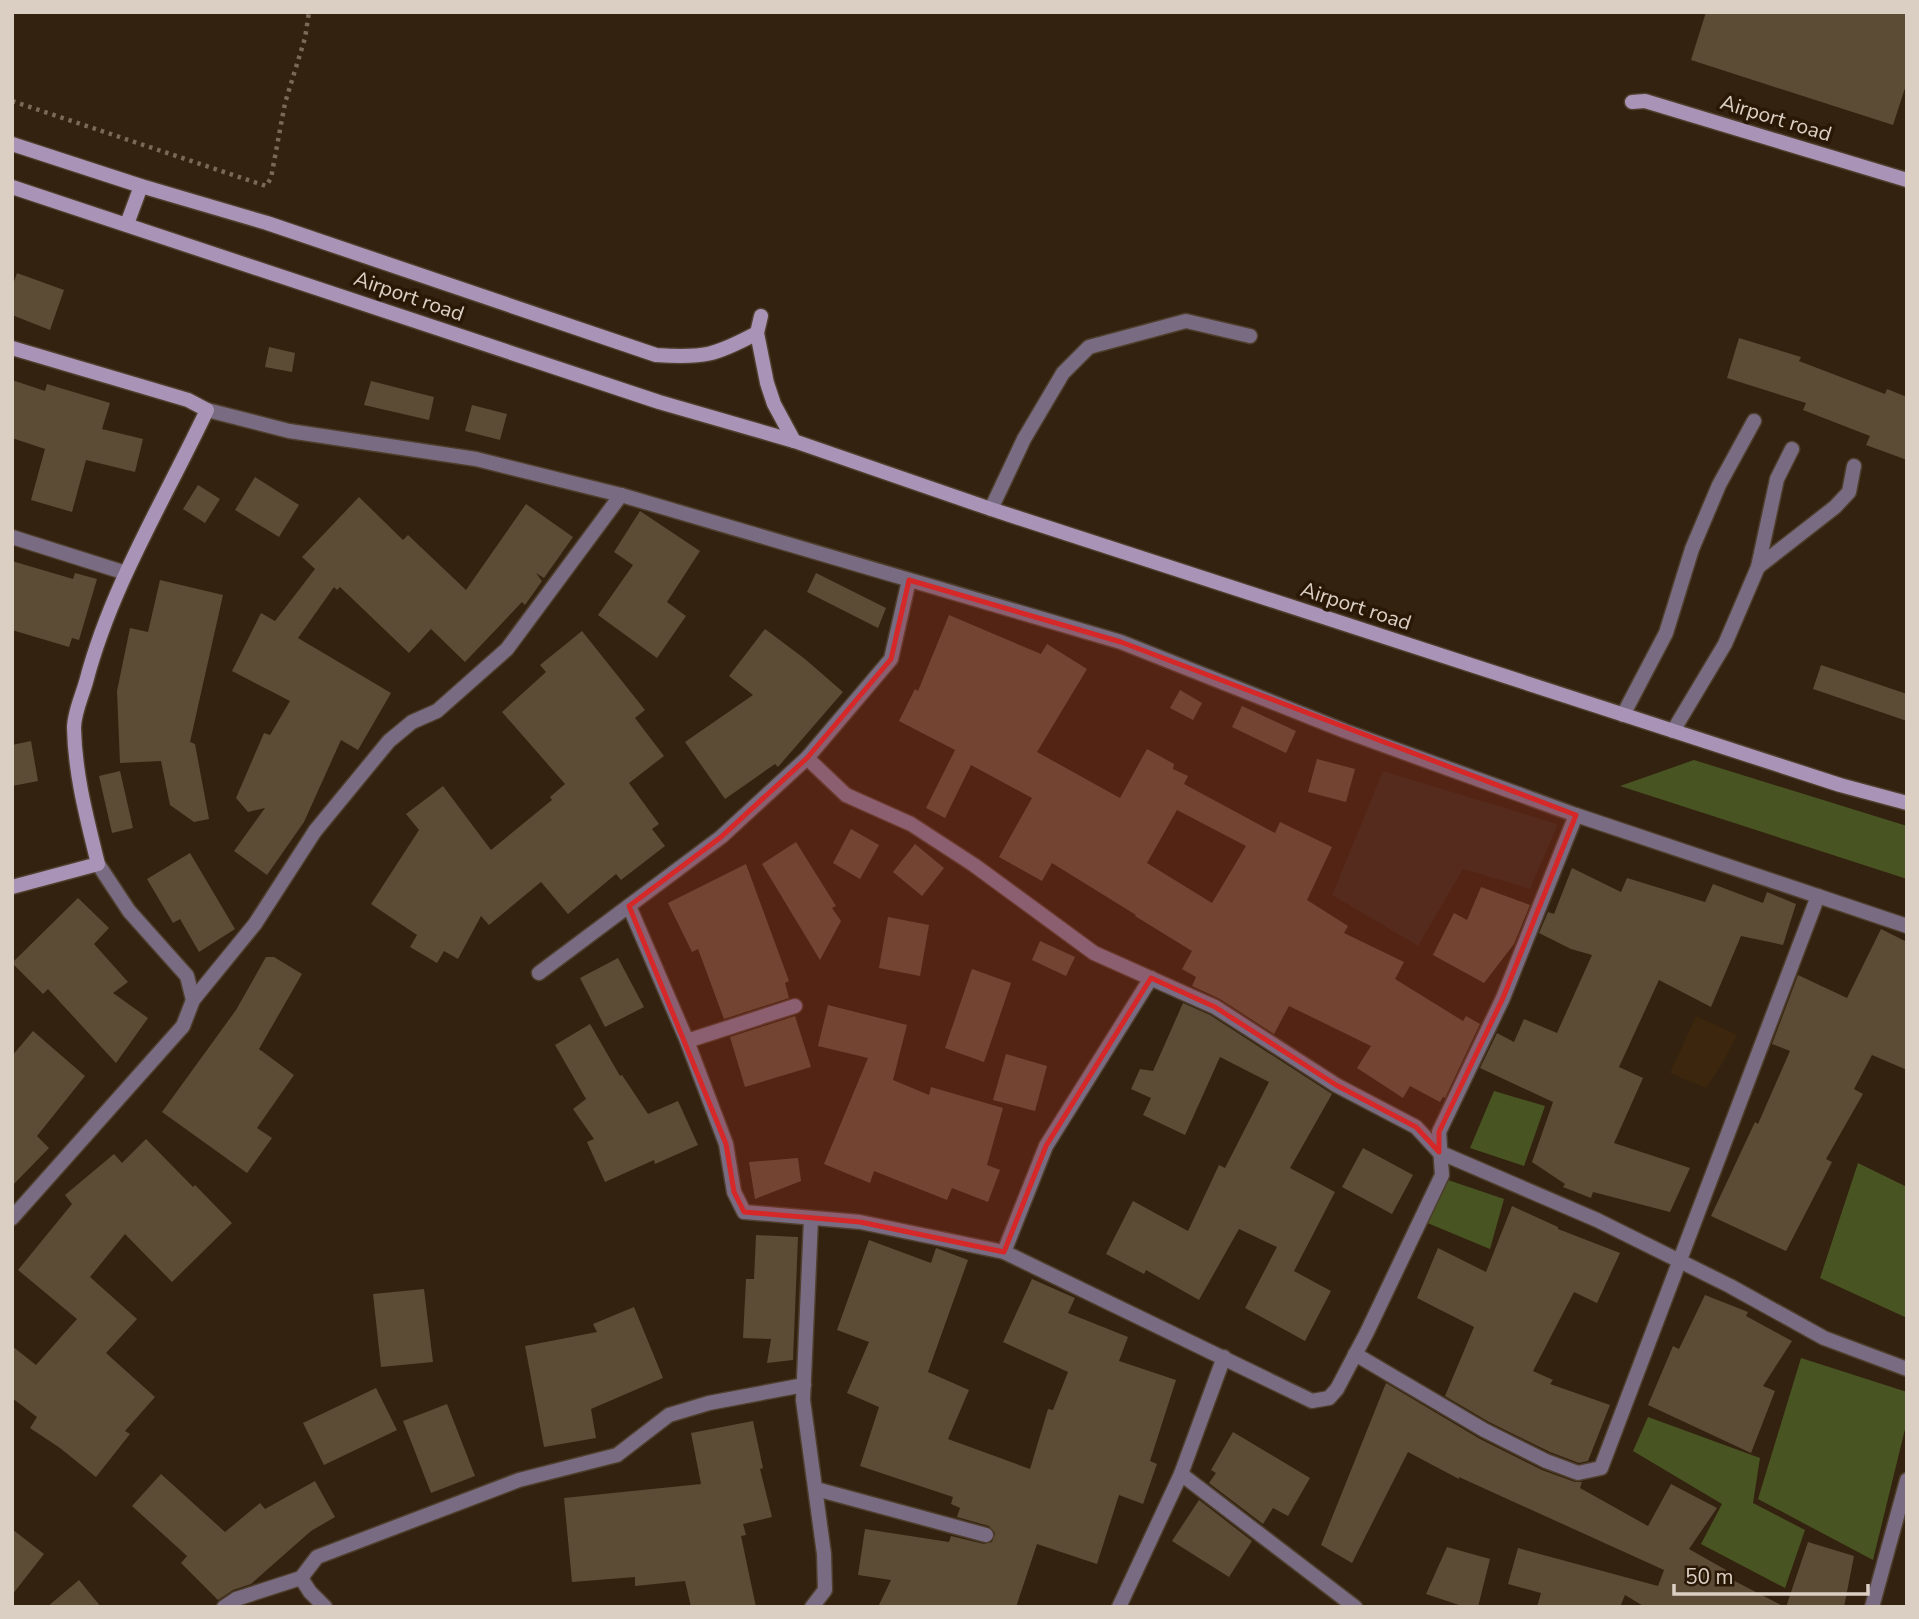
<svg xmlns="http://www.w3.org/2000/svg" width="1919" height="1619" viewBox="0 0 1919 1619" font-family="'Nunito Sans',sans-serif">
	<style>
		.built { fill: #3c260d }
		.industrial { fill: #342c1b }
		.green { fill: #495423 }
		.building { fill: #5c4c36; fill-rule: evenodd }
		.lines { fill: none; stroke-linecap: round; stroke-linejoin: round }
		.lane-casing { stroke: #4e3e2c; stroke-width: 17 }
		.street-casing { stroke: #4e3e2c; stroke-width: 17 }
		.secondary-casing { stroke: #4e3e2c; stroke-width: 17 }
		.path { stroke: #786959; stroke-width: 4.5; stroke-dasharray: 3.5 5; stroke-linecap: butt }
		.lane { stroke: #796c82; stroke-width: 14 }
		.street { stroke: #796c82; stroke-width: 14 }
		.secondary { stroke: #a994b7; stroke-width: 14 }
		.marked { fill: #d62828; fill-opacity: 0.2; stroke: #d62828; stroke-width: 5; stroke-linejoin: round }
		.labels { text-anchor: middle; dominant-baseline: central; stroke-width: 7; stroke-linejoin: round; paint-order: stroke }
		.street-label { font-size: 21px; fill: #dbcfc4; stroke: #291806 }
	</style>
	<rect width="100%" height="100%" fill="#33220f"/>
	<polygon class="built" points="1696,1016 1737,1035 1722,1064 1706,1088 1670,1073"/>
	<polygon class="industrial" points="1383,771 1558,824 1530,889 1463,869 1418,946 1332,895"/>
	<g class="green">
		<polygon points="1694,760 1907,826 1907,879 1620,786"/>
		<polygon points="1494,1091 1545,1106 1524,1166 1470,1148"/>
		<polygon points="1858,1163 1907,1187 1907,1318 1820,1278"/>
		<polygon points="1445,1179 1504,1199 1490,1249 1425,1222"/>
		<polygon points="1801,1358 1907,1392 1907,1421 1873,1560 1758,1499"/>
		<polygon points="1648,1417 1760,1458 1753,1503 1805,1530 1785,1588 1701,1544 1722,1504 1633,1451"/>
	</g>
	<g class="building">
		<polygon points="1706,12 1907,12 1907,82 1893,125 1691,60"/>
		<polygon points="17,273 64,290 50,330 12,315 12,287"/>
		<polygon points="1739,338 1801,357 1799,361 1885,394 1887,389 1907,397 1907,460 1866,445 1870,436 1803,410 1806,403 1727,378"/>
		<polygon points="269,347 295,353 292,372 265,367"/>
		<polygon points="12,380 45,391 47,384 110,403 102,429 143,439 135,472 86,460 72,512 31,500 45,449 12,438"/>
		<polygon points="371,381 434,397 429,420 364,405"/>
		<polygon points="472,405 507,414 500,440 465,431"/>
		<polygon points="255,477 299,505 279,537 235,510"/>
		<polygon points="198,485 220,499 205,523 183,509"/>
		<polygon points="359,497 403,540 408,535 466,590 526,504 573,537 544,578 536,573 542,581 525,605 522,602 465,662 431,629 409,653 340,587 337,590 334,587 298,638 391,693 358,750 341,740 304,822 267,875 234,851 265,808 248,812 236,798 264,733 270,735 290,701 232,671 261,613 275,621 315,569 302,557"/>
		<polygon points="640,511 700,551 667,602 686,616 657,658 598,615 633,565 614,552"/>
		<polygon points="12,561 73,579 75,573 97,579 79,640 72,638 69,647 12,630"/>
		<polygon points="816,573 886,608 878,628 807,592"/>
		<polygon points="160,580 223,595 190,742 195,744 209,819 194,822 170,805 161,761 120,763 117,691 130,628 148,632"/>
		<path d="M949,615l92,39 6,-10 40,25 -50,83 83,46 27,-49 27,15 -1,5 15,7 -4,8 91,49 5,-11 52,25 -25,53 41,26 -4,7 60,29 -9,17 68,42 3,-5 14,8 -35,74 -2,-1 -3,5 -30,-16 -7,12 -46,-30 14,-22 -82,-40 -15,28 -54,-35 -28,-13 4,-9 -14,-8 10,-18 -57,-35 1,-1 -84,-52 -10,18 -43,-24 33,-59 -61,-33 -26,53 -19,-10 29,-58 -56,-29 16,-32 3,2zM1177,810l69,36 -34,57 -65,-40z"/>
		<polygon points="765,629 805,659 843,692 778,767 775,764 725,799 685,742 753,695 729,676"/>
		<polygon points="582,631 645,710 635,718 664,756 629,783 659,824 652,829 665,846 621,880 616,874 568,914 541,882 489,925 481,916 458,959 444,951 437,963 410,947 417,935 371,904 419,830 406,814 443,786 491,850 552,800 550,797 565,784 502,712 546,672 540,665"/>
		<polygon points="1821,665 1907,694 1907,721 1813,689"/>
		<polygon points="1180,690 1202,703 1193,720 1170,708"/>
		<polygon points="1242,706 1296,731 1286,753 1232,727"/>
		<polygon points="31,741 38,781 12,786 12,745"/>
		<polygon points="1317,759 1355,769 1346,802 1308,792"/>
		<polygon points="120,771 133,828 112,833 99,776"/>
		<polygon points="851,829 879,845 860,879 833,863"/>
		<polygon points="796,842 836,906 832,908 841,921 820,960 762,864"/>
		<polygon points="915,844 944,868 922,896 893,872"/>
		<polygon points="190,853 235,929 199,952 180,919 173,923 147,879"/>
		<polygon points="746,864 789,981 785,983 789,998 724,1019 698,949 692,952 668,903"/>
		<polygon points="1572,868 1621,892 1627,878 1705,902 1713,884 1763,903 1767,892 1796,904 1783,945 1741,936 1711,1007 1659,980 1619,1067 1643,1078 1614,1143 1690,1168 1670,1212 1593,1192 1591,1198 1563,1187 1565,1184 1532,1162 1553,1102 1480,1068 1497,1033 1514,1042 1524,1019 1557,1033 1592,955 1571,949 1539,933 1548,912 1554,914"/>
		<polygon points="1481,887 1530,905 1514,944 1484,983 1433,955 1454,913 1467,920"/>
		<polygon points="78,898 109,928 94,944 128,982 113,993 148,1018 116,1063 48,989 43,994 12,963"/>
		<polygon points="888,917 929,925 920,976 879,968"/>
		<polygon points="1881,929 1907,942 1907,1070 1872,1055 1854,1089 1863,1094 1826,1159 1832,1162 1786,1251 1711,1216 1755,1122 1758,1124 1790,1051 1772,1044 1798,975 1847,998"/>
		<polygon points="1040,941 1075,957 1066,976 1032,960"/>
		<polygon points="266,957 274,957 302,974 259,1049 294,1075 257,1128 272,1138 247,1173 162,1112 236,1010"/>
		<polygon points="618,958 644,1007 605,1027 580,978"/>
		<polygon points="972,969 1011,983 984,1062 945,1048"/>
		<polygon points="1183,1003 1210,1015 1332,1094 1290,1168 1335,1192 1294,1271 1331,1291 1305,1341 1245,1308 1277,1247 1239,1229 1199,1300 1146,1270 1144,1274 1106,1254 1133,1201 1188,1231 1219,1165 1225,1168 1269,1082 1220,1057 1185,1135 1143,1115 1151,1098 1131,1089 1140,1069 1153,1071"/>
		<polygon points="828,1005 907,1025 893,1080 929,1095 931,1087 1003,1108 987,1165 1000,1170 988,1202 952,1188 947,1200 874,1171 870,1183 824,1164 868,1058 818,1046"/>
		<polygon points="795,1016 811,1067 745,1087 730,1037"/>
		<polygon points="590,1024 620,1076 622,1075 648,1114 678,1101 698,1145 655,1164 654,1160 605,1182 587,1142 594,1139 573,1109 586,1099 555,1045"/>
		<polygon points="33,1031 85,1076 37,1136 49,1148 12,1186 12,1056"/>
		<polygon points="1006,1054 1047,1066 1035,1111 993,1100"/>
		<polygon points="146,1139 193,1187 195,1185 232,1223 172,1282 125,1234 90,1277 137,1319 106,1353 155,1397 125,1431 130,1434 96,1477 60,1448 30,1428 37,1417 12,1398 12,1346 36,1365 77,1319 18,1270 72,1204 65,1195 114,1154 122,1163"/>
		<polygon points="1363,1148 1413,1175 1392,1214 1342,1187"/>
		<polygon points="798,1158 801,1181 755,1199 749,1162"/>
		<polygon points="1512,1206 1558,1227 1558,1229 1620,1253 1597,1303 1574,1292 1533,1371 1553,1380 1550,1384 1610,1405 1588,1461 1579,1463 1550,1452 1489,1422 1445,1396 1474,1327 1417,1298 1438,1248 1486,1272"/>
		<polygon points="756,1235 798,1237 793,1360 767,1363 771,1339 743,1338 746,1279 754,1279"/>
		<polygon points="869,1240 931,1263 936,1248 968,1260 928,1372 969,1390 948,1439 1030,1469 1048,1409 1053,1410 1068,1372 1003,1342 1032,1279 1075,1298 1068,1313 1128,1337 1119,1361 1176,1380 1150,1461 1157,1464 1143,1504 1119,1495 1097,1564 1037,1544 1016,1607 878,1607 891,1580 858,1575 865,1529 949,1542 951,1536 984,1544 992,1542 995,1533 989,1526 957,1517 960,1508 951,1504 953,1497 860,1466 879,1407 847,1393 869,1342 837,1330"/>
		<polygon points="424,1289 433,1362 381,1367 373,1294"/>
		<polygon points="1705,1295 1748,1312 1746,1316 1792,1341 1763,1386 1775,1391 1751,1453 1648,1405 1673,1346 1679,1349"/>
		<polygon points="634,1307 663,1378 591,1409 596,1438 544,1447 525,1346 597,1332 593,1324"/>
		<polygon points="1386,1383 1480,1439 1542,1470 1575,1482 1582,1482 1580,1488 1648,1526 1671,1484 1717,1508 1689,1549 1726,1570 1723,1575 1785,1607 1645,1607 1625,1595 1620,1607 1537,1607 1541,1593 1508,1584 1518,1548 1658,1586 1664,1570 1459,1477 1459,1479 1408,1452 1352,1563 1321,1545"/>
		<polygon points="376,1388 397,1430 324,1465 303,1423"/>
		<polygon points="447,1404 475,1476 431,1493 403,1421"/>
		<polygon points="753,1421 763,1468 760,1469 772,1517 743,1524 746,1535 741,1536 756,1607 691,1607 685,1581 635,1586 635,1577 572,1582 564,1498 701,1484 691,1433"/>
		<polygon points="1233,1432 1310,1478 1288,1516 1273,1508 1263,1524 1209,1483 1216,1473 1211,1470"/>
		<polygon points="161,1474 225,1532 260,1503 265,1509 315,1481 335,1517 311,1531 251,1584 233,1590 218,1600 181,1563 187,1556 132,1506"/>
		<polygon points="1199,1500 1252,1541 1229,1577 1172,1541"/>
		<polygon points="12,1529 44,1554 12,1595"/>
		<polygon points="1808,1542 1854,1556 1844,1607 1786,1607"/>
		<polygon points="1447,1547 1490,1559 1478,1607 1465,1607 1426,1594"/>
		<polygon points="79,1580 101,1607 47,1607"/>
	</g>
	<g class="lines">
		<defs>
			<g id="lane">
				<polyline points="991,509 1024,439 1063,373 1089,347 1186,321 1250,336"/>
				<polyline points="1758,567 1835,507 1849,492 1854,466"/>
				<polyline points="1623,715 1666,633 1692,549 1719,485 1754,421"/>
				<polyline points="1673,731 1725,644 1758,567 1777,479 1792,449"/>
			</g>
			<g id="street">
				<polyline points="207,410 289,431 476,459 621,495 1121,642 1345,731 1576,815 1907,926"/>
				<polyline points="12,537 126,573"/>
				<polyline points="807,758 846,795 911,824 974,865 1094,953 1215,1007 1336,1085 1416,1127 1439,1152 1597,1220 1730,1286 1824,1338 1907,1369"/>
				<polyline points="629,906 687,1041 726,1144 734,1192 744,1212 860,1222 1004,1252 1312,1401 1329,1398 1337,1389 1367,1332 1442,1175 1439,1132 1503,998 1576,815"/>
				<polyline points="539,973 721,837 807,758 891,659 909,580"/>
				<polyline points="193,1000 255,924 315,831 389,741 412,722 437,711 507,649 621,495"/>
				<polyline points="687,1041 795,1006"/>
				<polyline points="12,1218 183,1026 193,1000 187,976 129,911 98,864"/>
				<polyline points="811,1219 803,1400 824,1554 825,1590 812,1607"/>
				<polyline points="1004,1252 1046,1146 1151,978"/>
				<polyline points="1355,1354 1484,1430 1546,1461 1578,1473 1601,1468 1818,896"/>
				<polyline points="1181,1474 1355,1607"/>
				<polyline points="816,1489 986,1535"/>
				<polyline points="301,1578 310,1592 325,1607"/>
				<polyline points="224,1607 236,1599 301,1578 317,1557 519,1480 617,1455 669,1415 709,1403 804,1385"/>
				<polyline points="1119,1607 1181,1474 1224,1357"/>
				<polyline points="1872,1607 1907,1480"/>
			</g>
			<g id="secondary">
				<polyline points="1632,102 1645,101 1907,180"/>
				<path d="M12,144l129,42 126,37 389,132c48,3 58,1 101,-22l4,-17"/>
				<polyline points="12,187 659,402 794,441 991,509 1840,785 1907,803"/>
				<polyline points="127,224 141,186"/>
				<polyline points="757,333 767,383 774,404 794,441"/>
				<path d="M12,348l176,52 19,10c-42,89 -96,176 -121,272 -4,14 -12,31 -12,46 1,47 13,91 24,136l-86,23"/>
			</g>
		</defs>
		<use href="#lane" class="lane-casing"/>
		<use href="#street" class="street-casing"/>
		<use href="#secondary" class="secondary-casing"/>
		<polyline class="path" points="12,101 266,186 271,178 285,103 305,38 309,12"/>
		<use href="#lane" class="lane"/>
		<use href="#street" class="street"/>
		<use href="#secondary" class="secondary"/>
	</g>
	<path class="marked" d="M909,580l212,62 455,173 -73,183 -64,134v20l-23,-25 -80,-42 -121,-78 -64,-29 -105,168 -42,106 -144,-30 -116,-10 -10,-20 -8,-48 -97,-238 92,-69 86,-79 84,-99z"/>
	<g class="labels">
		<g class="street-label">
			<text transform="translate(1776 118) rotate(17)">Airport road</text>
			<text transform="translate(409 296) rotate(19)">Airport road</text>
			<text transform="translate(1356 606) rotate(18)">Airport road</text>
		</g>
	</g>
	<rect width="1919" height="1619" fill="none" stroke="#dbcfc4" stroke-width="28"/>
	<path d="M1674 1584v10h194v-10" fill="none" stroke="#dbcfc4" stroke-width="3.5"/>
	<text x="1685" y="1584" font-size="21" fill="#dbcfc4" stroke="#291806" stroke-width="5" paint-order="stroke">50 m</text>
</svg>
